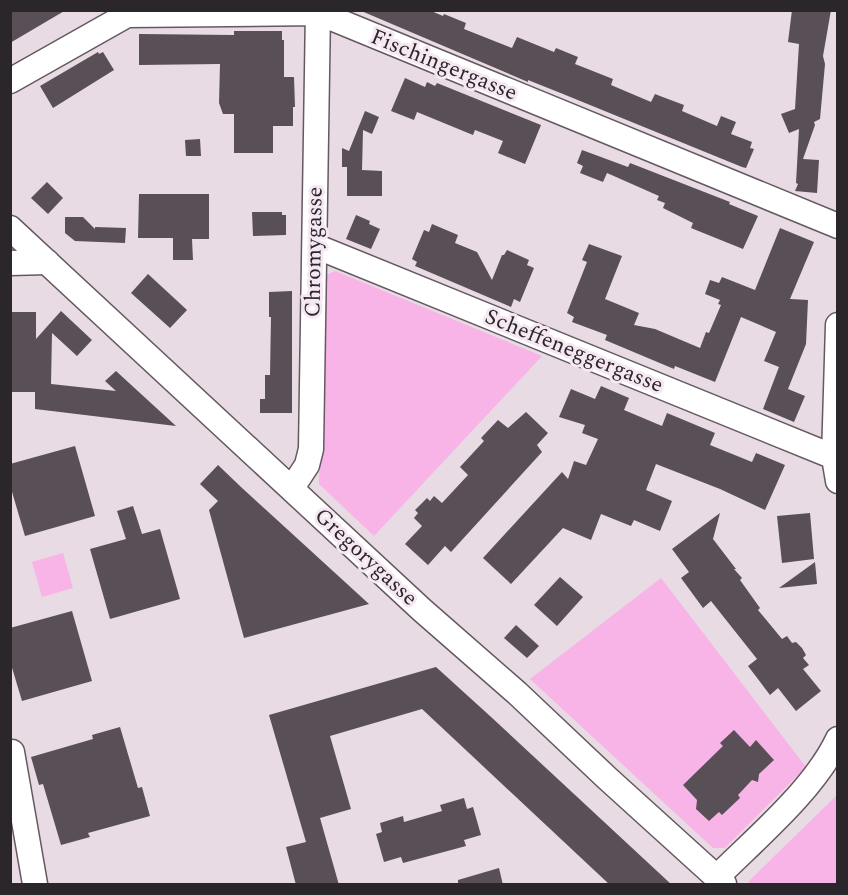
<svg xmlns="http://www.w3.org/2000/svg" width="848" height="895" viewBox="0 0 848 895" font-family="Spectral,serif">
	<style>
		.green { fill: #f8b3e7 }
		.building { fill: #594f56 }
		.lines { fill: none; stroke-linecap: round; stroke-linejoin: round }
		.minor-casing { stroke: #645961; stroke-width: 27 }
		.minor { stroke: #fff; stroke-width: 24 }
		.labels { text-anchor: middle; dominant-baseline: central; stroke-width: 6; stroke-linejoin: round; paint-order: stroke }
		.street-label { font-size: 22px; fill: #2b262a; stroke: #f5e8f2 }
	</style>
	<rect width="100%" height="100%" fill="#e8dbe4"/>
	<g class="green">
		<polygon points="335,271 542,356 374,536 319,484 323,281 326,275"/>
		<polygon points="63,553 73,588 42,597 32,562"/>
		<polygon points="661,578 806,767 725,848 713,848 530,679"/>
		<polygon points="837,795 837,884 749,884 749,881"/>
	</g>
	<g class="building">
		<polygon points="10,10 66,10 10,43"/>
		<polygon points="359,10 429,10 443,16 444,14 466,23 464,29 512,48 517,37 554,52 556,48 578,57 575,64 613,79 611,85 651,102 655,94 660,96 684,105 682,111 717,126 721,116 736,122 731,134 752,142 750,148 754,149 746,168 742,167 563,94 528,80 528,82"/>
		<polygon points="792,10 831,10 823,56 825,64 820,119 814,122 815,125 803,159 819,160 817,193 795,191 798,184 796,183 799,129 789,133 781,114 795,109 799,44 788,42"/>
		<polygon points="234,31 282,31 282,40 284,40 284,77 294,77 295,107 293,107 293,126 273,126 273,153 234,153 234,114 223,114 219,103 220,64 139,65 139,34 234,35"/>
		<polygon points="98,52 99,54 103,52 114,70 53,108 40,86"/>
		<polygon points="405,78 425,87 427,82 435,86 437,83 541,125 525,164 498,153 503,141 475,130 473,135 417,112 414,120 391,111"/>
		<polygon points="365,111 379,117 372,134 363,130 362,170 382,171 382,196 347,196 347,167 342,167 342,148 349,151"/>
		<polygon points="200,139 201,156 186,156 185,140"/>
		<polygon points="582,150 628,167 630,163 730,202 729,204 758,216 743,249 691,228 693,223 663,208 665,203 657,200 659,196 607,173 603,182 580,173 583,166 577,163"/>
		<polygon points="47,182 63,198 48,214 31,198"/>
		<polygon points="139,194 209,194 209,239 192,239 193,260 173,260 173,238 138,238"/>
		<polygon points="252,212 282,212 282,215 286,215 286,235 253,236"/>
		<polygon points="356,215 370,221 369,224 380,229 371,249 346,239"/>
		<polygon points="65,217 83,217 95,229 95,227 126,228 125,243 75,241 65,233"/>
		<polygon points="432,224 458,235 455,243 477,252 492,280 502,255 504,255 507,250 529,260 527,265 534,268 520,302 514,299 511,307 415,266 417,262 412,259 424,230 429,232"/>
		<polygon points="780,228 814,242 790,299 808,300 806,344 788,389 805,396 794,422 763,409 779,367 764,361 776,332 741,317 715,382 675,366 674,369 605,340 607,335 572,322 574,317 567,313 587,262 582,260 589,244 622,256 605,299 639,313 634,325 655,329 700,348 706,332 709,333 721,305 718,304 720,300 705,294 710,280 719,283 722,277 755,290"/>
		<polygon points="148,274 187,310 170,328 131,293"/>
		<polygon points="292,291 292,413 260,413 260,399 265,399 265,375 270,375 271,317 269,317 269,292"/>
		<polygon points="61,311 92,340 77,356 52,333 51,384 116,391 105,381 116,371 176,426 35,409 35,392 10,392 10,312 36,312 36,339"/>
		<polygon points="601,386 629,398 624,410 662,426 667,413 715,433 710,445 752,462 756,453 785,465 765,510 720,489 656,464 646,490 672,501 660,531 634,520 631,526 601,514 591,540 563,528 511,584 483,558 562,472 568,479 574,461 586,465 598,439 582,433 585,425 559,417 571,389 595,399"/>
		<polygon points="526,412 548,433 537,445 542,452 451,552 445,546 428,565 405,544 422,526 414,518 418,513 415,510 427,498 430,501 434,496 442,503 468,475 460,467 484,441 481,438 498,420 508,428"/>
		<polygon points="75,446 95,516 25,536 10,485 10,464"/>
		<polygon points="218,465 241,487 369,604 244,638 209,510 218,501 200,484"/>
		<polygon points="133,506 142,534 160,529 180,599 110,619 90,549 126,539 117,511"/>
		<polygon points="720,513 713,539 736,569 734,569 742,578 740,580 760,608 758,610 782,639 787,636 792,643 796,642 802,648 806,655 803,658 809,665 803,669 821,691 796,711 778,688 770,695 748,666 757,659 711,601 703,608 681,578 689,572 672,549"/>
		<polygon points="810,513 814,559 782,563 777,516"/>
		<polygon points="815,562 817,584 779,588"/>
		<polygon points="560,577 583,597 557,626 534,605"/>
		<polygon points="72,611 92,681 22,701 10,661 10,628"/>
		<polygon points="516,625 539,646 527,658 504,638"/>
		<polygon points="436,667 490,716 672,885 610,885 422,709 330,736 351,809 320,818 339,885 296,885 286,847 306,842 269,715"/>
		<polygon points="120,727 138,788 142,787 150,816 88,833 90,837 61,845 43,784 39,785 31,757 93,739 92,735"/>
		<polygon points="734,730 750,747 756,740 774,760 759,774 758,782 752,780 738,795 740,798 722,815 719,812 709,821 696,809 697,800 683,785 723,746 720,743"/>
		<polygon points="464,798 467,809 473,807 481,835 464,840 466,846 403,863 401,857 384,862 376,834 382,832 380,823 403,816 404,822 442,811 440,805"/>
		<polygon points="499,868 503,885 458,885 458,880"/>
	</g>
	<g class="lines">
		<defs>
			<g id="minor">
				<polyline points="10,81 127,15 319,13 838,226"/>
				<polyline points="10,228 422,610 517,693 607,778 724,884"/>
				<polyline points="315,246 834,457"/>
				<polyline points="10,263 47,262"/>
				<polyline points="838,325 834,457 838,481"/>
				<polyline points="292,488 307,465 311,449 318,10"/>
				<polyline points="12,752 35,884"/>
				<path d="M717,877c39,-39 97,-87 121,-138"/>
			</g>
		</defs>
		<use href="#minor" class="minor-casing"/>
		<use href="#minor" class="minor"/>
	</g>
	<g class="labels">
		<g class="street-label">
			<text transform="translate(444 65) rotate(22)">Fischingergasse</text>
			<text transform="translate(314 252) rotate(-89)">Chromygasse</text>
			<text transform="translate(574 351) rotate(22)">Scheffeneggergasse</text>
			<text transform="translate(366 557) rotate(43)">Gregorygasse</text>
		</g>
	</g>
	<rect width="848" height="895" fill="none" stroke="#2b262a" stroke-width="24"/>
</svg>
